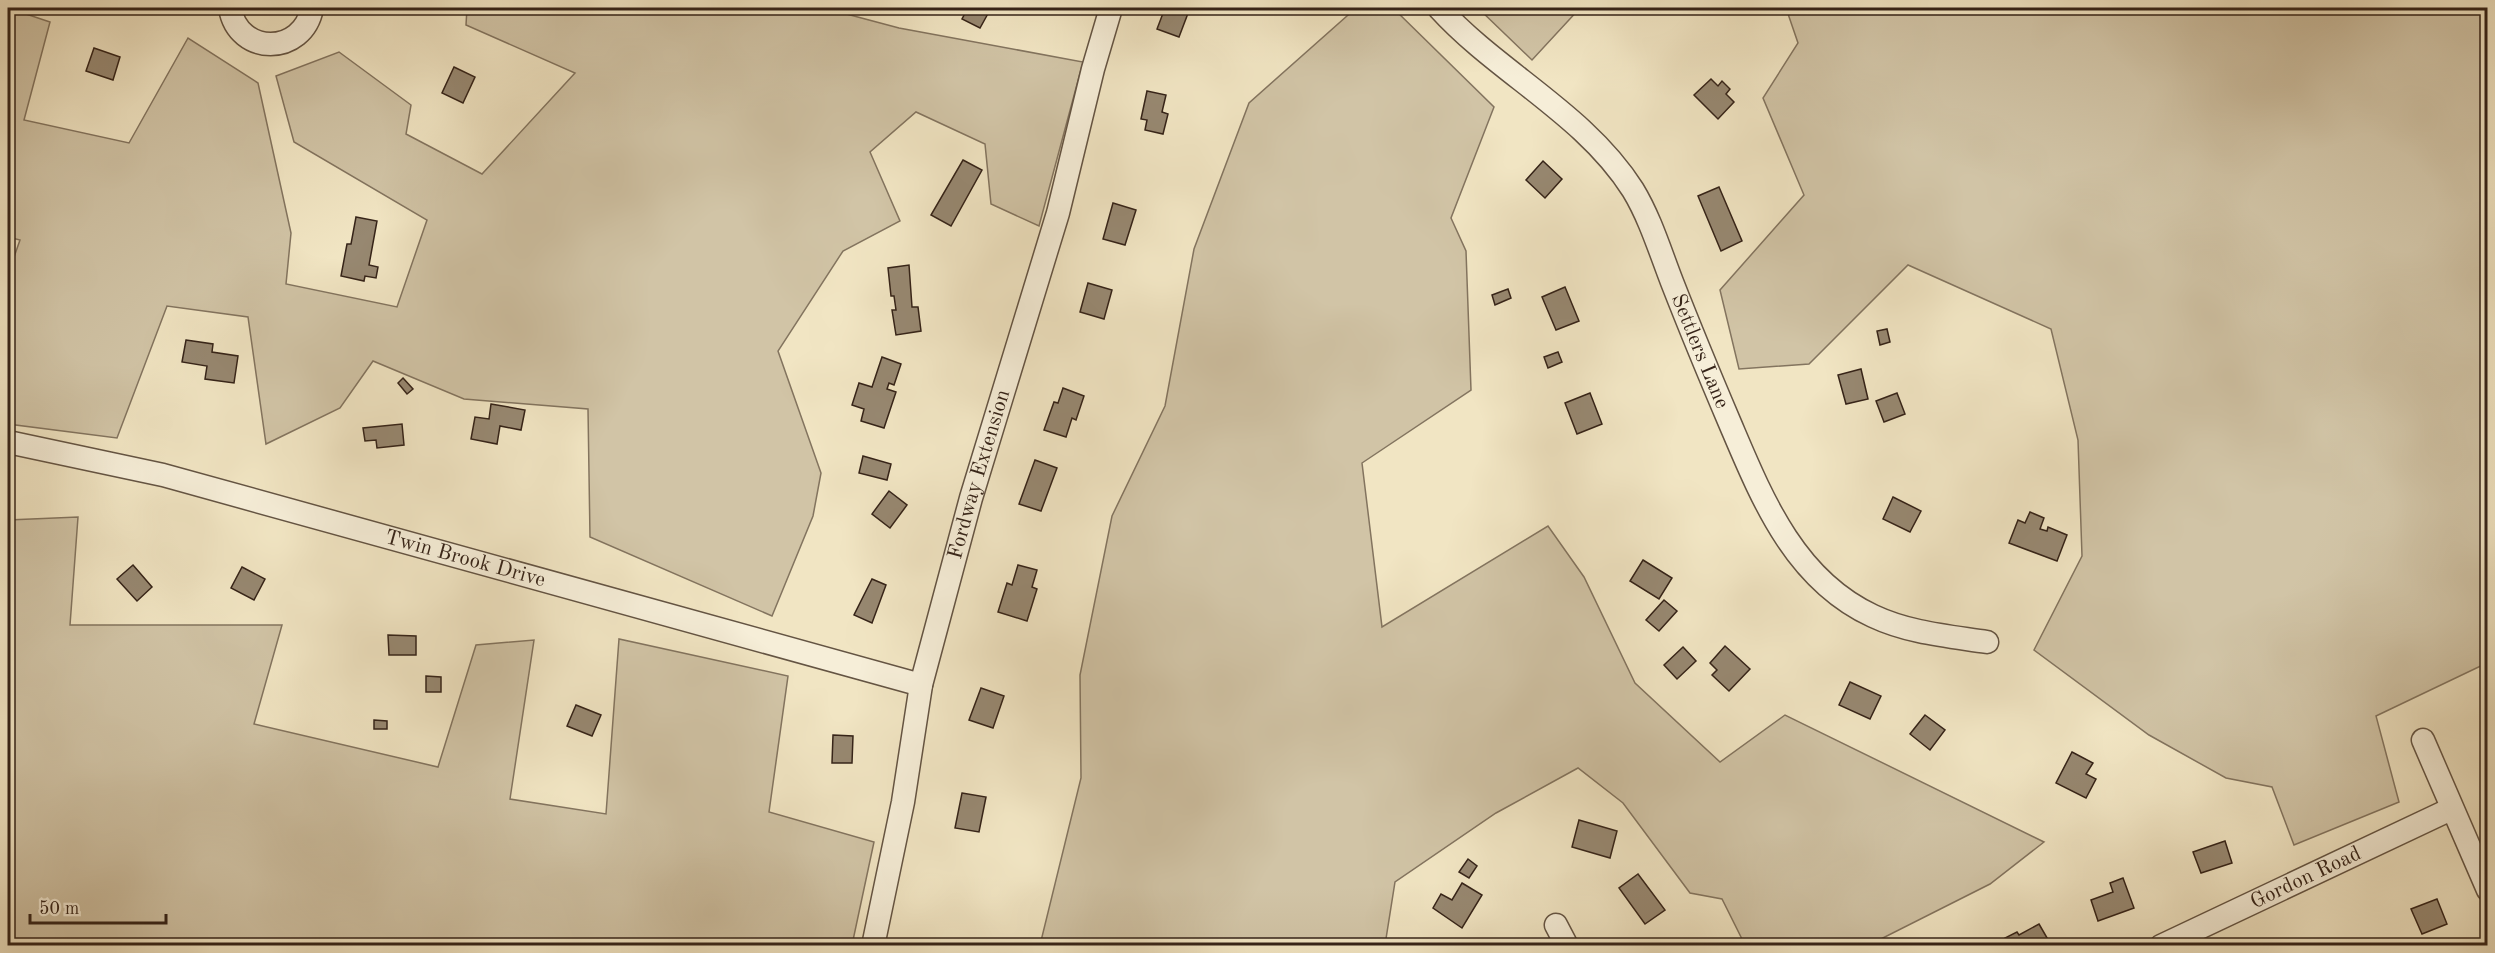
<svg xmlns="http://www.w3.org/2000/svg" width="2495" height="953" viewBox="0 0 2495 953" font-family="'Old Standard TT',serif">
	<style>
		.green { fill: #d1c4a6; stroke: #83745f; stroke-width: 1.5 }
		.building { fill: #978871; stroke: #352318; stroke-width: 1.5 }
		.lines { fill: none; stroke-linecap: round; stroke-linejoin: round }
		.minor-casing { stroke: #645443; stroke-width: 25 }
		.minor { stroke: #f6eed8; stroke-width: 22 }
		.labels { text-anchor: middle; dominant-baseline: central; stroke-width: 5; stroke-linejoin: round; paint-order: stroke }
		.street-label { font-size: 21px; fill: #352318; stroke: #f6eed8 }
	</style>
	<rect width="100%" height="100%" fill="#f1e5c3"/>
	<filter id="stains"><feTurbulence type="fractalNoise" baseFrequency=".00333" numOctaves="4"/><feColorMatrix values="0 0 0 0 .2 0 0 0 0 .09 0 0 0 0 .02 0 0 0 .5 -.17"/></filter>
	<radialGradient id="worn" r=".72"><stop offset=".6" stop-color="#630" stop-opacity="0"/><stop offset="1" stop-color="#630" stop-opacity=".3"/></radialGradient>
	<g class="green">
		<polygon points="8,8 50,22 24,120 129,143 188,38 258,83 291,233 286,284 397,307 427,220 294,142 276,76 339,52 411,105 406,134 482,174 575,73 466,25 467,8 824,8 899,28 1083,62 1039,226 991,204 985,144 916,112 870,152 900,221 843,251 778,351 821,473 813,516 772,616 590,537 588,409 464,399 373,361 340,408 266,444 248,317 167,306 117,438 8,424 8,274 20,240 8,237"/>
		<polygon points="1356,8 1393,8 1494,107 1451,218 1466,251 1471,390 1362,463 1382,627 1548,526 1584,577 1635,683 1720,762 1785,715 2044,842 1990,884 1869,945 1745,945 1722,899 1690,893 1623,803 1578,768 1496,813 1395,882 1385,945 1040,945 1081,778 1080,675 1112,516 1165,406 1194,249 1249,103"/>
		<polygon points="1478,8 1580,8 1532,60"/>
		<polygon points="1786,8 2487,8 2487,663 2376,716 2399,802 2294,845 2272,787 2226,778 2149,735 2034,650 2082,556 2078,440 2051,329 1908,265 1809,364 1739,369 1720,290 1804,195 1763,98 1798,43"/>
		<polygon points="78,517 70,625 282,625 254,724 438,767 476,645 534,640 510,799 606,814 619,639 788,676 769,812 874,842 852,945 726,946 720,941 718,946 8,945 8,520"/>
	</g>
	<g class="building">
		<polygon points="968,8 985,8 990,10 980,28 962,19"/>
		<polygon points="1165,8 1190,8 1179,37 1157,29"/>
		<polygon points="94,48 120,57 113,80 86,71"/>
		<polygon points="454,67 475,77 463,103 442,93"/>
		<polygon points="1711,79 1718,86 1722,81 1730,89 1726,94 1734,102 1718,119 1694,95"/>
		<polygon points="1147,91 1166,95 1162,112 1168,114 1163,134 1145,130 1147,120 1141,119"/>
		<polygon points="963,160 982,170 951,226 931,215"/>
		<polygon points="1543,161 1562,179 1545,198 1526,180"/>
		<polygon points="1719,187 1742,241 1721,251 1698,196"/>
		<polygon points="1113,203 1136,210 1125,245 1103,239"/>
		<polygon points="356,217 377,221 369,265 378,267 376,278 365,276 364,281 341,276 347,244 351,244"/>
		<polygon points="909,265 912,307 918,307 921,331 896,335 892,310 896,310 894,296 891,296 888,268"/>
		<polygon points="1088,283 1112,290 1104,319 1080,312"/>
		<polygon points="1565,287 1579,321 1556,330 1542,297"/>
		<polygon points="1508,289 1511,298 1495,305 1492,295"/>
		<polygon points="1887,329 1890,342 1880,345 1877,331"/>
		<polygon points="186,340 213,344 212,352 238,356 234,383 205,379 207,366 182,362"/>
		<polygon points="1558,352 1562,362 1548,368 1544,357"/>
		<polygon points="882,357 901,364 894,385 889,383 887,389 896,392 884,428 861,421 864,409 852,405 859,383 872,387"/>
		<polygon points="1861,369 1868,399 1846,404 1838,375"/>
		<polygon points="403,378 413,389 407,394 398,383"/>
		<polygon points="1063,388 1084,396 1076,420 1072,418 1066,437 1044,430 1054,402 1058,403"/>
		<polygon points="1590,393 1602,424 1577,434 1565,403"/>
		<polygon points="1897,393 1905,414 1884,422 1876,401"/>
		<polygon points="491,404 525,410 521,430 500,426 497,444 471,439 475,417 489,419"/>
		<polygon points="402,424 404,445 377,448 376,440 365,441 363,428"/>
		<polygon points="863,456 891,464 887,480 859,473"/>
		<polygon points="1035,460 1057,468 1041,511 1019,504"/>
		<polygon points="889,491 907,505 890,528 872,514"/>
		<polygon points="1893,497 1921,511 1910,532 1883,519"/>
		<polygon points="2030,512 2044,518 2040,529 2047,531 2048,527 2067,535 2057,561 2009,543 2018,520 2025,523"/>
		<polygon points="1643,560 1672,578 1659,599 1630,581"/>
		<polygon points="133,565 152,587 137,601 117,579"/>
		<polygon points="1018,565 1037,570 1032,587 1037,589 1027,621 998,612 1007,583 1012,585"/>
		<polygon points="242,567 265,579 254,600 231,588"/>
		<polygon points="872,579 886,585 872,623 854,615"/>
		<polygon points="1664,600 1677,611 1659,631 1646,620"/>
		<polygon points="388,635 416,636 416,655 389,655"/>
		<polygon points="1725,646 1750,669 1729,691 1712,675 1717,670 1710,663"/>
		<polygon points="1683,647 1696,661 1677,679 1664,665"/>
		<polygon points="426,676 441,677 441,692 426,692"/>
		<polygon points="1850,682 1881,696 1870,719 1839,705"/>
		<polygon points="981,688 1004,696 993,728 969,720"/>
		<polygon points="576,705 601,715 592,736 567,726"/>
		<polygon points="1925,715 1945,730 1930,750 1910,734"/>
		<polygon points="374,720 387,721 387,729 374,729"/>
		<polygon points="833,735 853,736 852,763 832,763"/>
		<polygon points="2072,752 2093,763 2086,774 2096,779 2086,798 2056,783"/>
		<polygon points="962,793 986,797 979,832 955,828"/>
		<polygon points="1579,820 1617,831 1610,858 1572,847"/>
		<polygon points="2225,841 2232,863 2201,873 2193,852"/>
		<polygon points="1468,859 1477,866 1469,878 1459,872"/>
		<polygon points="1638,874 1665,910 1645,924 1619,888"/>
		<polygon points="2123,878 2134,908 2098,921 2091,900 2113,892 2110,883"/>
		<polygon points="1462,883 1482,895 1462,928 1433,908 1441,894 1452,900"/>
		<polygon points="2437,899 2447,924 2422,934 2411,909"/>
		<polygon points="2039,924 2050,943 2045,946 2009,946 2005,938 2017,932 2019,935"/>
	</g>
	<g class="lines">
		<defs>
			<g id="minor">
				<path d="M230,8c8,48 73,48 82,0"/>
				<path id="s1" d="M1439,8c59,65 146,106 194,182 17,28 27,61 39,92 18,46 37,92 57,139 32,75 64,158 144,195 36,17 75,20 114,26"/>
				<path id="s2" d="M8,442l155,33 758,210"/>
				<polyline points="2423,740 2488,890"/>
				<polyline points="1556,925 1567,946"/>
				<path id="s3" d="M873,946l30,-144 18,-117 50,-187 87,-285 35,-144 18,-61"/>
				<path id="s4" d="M2161,946l290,-137"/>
			</g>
		</defs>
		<use href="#minor" class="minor-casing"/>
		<use href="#minor" class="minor"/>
	</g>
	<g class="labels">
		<g class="street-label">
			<text stroke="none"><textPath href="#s1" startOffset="442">Settlers Lane</textPath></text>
			<text stroke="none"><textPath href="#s3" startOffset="484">Fordway Extension</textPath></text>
			<text stroke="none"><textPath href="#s2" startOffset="472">Twin Brook Drive</textPath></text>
			<text stroke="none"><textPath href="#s4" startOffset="160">Gordon Road</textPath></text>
		</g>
	</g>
	<rect width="2495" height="953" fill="none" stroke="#f1e5c3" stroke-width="30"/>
	<rect x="9" y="9" width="2477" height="935" fill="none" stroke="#352318" stroke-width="3"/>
	<rect x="15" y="15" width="2465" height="923" fill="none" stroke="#352318" stroke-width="1.5"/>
	<path d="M30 914v9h136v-9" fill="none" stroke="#352318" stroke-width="3"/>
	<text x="39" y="914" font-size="18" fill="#352318" stroke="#f6eed8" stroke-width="4.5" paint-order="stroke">50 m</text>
	<rect width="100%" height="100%" filter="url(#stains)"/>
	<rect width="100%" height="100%" fill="url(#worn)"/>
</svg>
